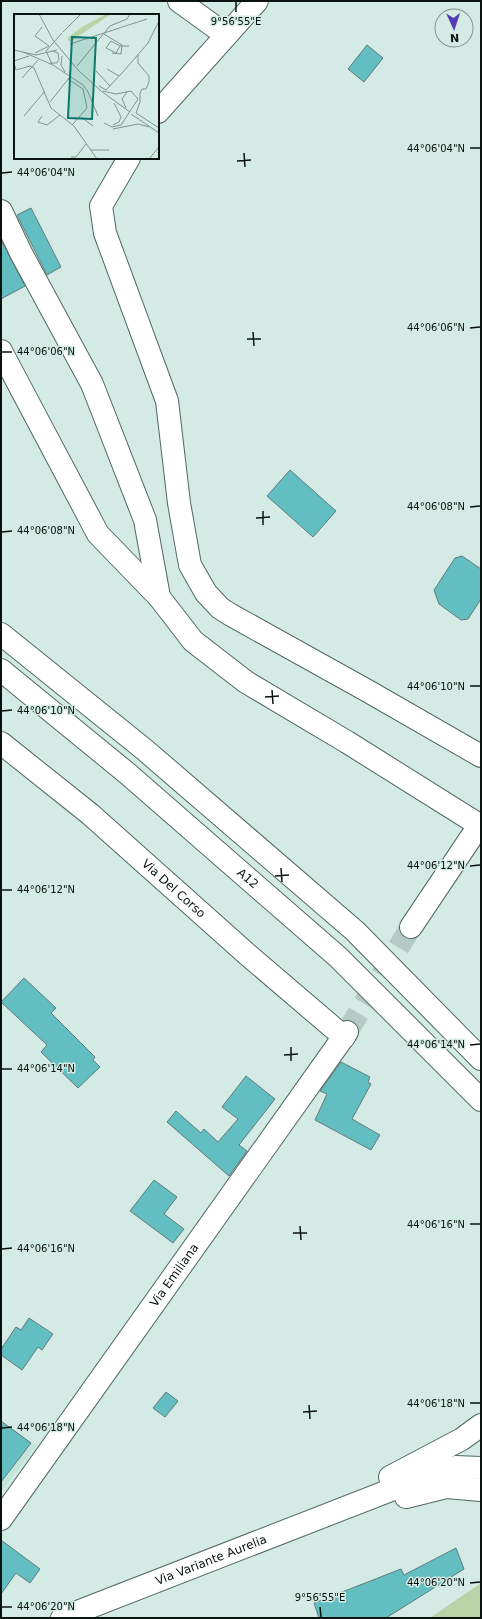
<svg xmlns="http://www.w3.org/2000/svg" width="482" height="1619" viewBox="0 0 482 1619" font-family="'DejaVu Sans',sans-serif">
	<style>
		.built { fill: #c2e4da }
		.green { fill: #bad3a6 }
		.building { fill: #62bec1; stroke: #637b7c }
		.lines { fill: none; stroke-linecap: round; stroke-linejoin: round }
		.minor-tunnel { stroke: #b5cac4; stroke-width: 22; stroke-dasharray: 22 11; stroke-linecap: butt }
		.minor-casing { stroke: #526862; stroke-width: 24 }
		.major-casing { stroke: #526862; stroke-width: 24 }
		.highway-casing { stroke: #526862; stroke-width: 24 }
		.minor { stroke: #fff; stroke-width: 22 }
		.major { stroke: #fff; stroke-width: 22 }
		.highway { stroke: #fff; stroke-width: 22 }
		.ticks { fill: none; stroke: #09120f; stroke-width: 1.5 }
		.labels { text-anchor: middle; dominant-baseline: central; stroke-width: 3; stroke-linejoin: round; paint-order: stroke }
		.street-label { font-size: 12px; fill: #09120f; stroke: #d3ebe4 }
		.inset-road { fill: none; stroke: #82948f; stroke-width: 1 }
		.view { fill: #0f766e; fill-opacity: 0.15; stroke: #0f766e; stroke-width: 2 }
		.inset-edge { fill: none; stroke: #09120f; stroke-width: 2 }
		.ticks-label { font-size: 10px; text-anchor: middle; fill: #09120f; stroke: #d3ebe4; stroke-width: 3; stroke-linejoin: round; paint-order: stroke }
	</style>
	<rect width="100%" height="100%" fill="#d3ebe4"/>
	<polygon class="built" points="1,1421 36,1446 1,1492 1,1466 9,1472 31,1443"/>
	<polygon class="green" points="481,1583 481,1618 430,1618"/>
	<g class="building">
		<polygon points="367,45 383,58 364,82 348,69"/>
		<polygon points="31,208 61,267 47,275 17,215"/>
		<polygon points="1,240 25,286 1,299"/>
		<polygon points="290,470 336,511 313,537 267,496"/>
		<polygon points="462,556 481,569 481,599 468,619 461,620 439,604 434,590 455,558"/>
		<polygon points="24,978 56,1008 51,1013 95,1057 93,1060 100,1067 78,1088 41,1052 47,1045 1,1002"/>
		<polygon points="341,1062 370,1077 368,1082 371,1084 352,1119 380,1135 371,1150 315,1120 327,1094 320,1091"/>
		<polygon points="246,1076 275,1099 239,1145 247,1151 229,1176 167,1122 176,1111 201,1133 204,1129 218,1142 238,1119 222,1107"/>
		<polygon points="154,1180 177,1197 164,1214 184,1229 173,1243 130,1211"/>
		<polygon points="29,1318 53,1334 42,1350 38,1347 22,1370 1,1355 1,1349 16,1327 21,1330"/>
		<polygon points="166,1392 178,1401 165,1417 153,1408"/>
		<polygon points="1,1421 31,1443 1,1482"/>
		<polygon points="1,1540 40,1569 30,1583 16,1573 1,1594"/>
		<polygon points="456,1548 464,1569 386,1618 319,1618 314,1603 401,1569 404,1575"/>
	</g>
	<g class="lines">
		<polyline class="minor-tunnel" points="347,1032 411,927"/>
		<defs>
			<g id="minor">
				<polyline points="179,1 226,35"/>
				<polyline points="158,112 257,1"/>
				<polyline points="129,158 101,206 105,233 167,401 179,503 190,565 206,593 220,608 231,615 366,690 481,756"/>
				<path id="s1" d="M1,743l89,71 158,141 96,82"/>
				<polyline points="411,927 472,836"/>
				<path id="s2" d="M1,1519l346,-487"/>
			</g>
			<g id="major">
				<polyline points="390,1477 462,1439 481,1425"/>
				<polyline points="406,1497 446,1487 481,1490"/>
				<path id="s3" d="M62,1618l370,-144 23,-7 26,1"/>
			</g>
			<g id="highway">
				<polyline points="1,211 21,253 92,384 145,520 159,597"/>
				<polyline points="1,351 98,534 159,597 193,641 246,682 347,742 481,826"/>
				<polyline points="1,634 145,750 355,931 481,1059"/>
				<path id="s4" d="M1,670l127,104 210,183 143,143"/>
			</g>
		</defs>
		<use href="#minor" class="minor-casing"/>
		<use href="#major" class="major-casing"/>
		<use href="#highway" class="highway-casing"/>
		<use href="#minor" class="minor"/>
		<use href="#major" class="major"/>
		<use href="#highway" class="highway"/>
	</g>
	<path class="ticks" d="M236,2v10M470,148h10M244,153l1,14M237,161l14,-1M2,173l10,-1M470,328l10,-1M253,332l1,14M247,339h14M2,352h10M470,507l10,-1M263,511v14M256,518l14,-1M2,532l10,-1M470,686h10M272,690l1,14M265,697l14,-1M2,711l10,-1M470,866l10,-1M281,868l1,14M275,876l14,-1M2,890h10M470,1045l10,-1M291,1047v14M284,1055l14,-1M2,1069h10M470,1224h10M300,1226l1,14M293,1233h14M2,1249l10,-1M470,1403h10M309,1405l1,14M303,1412l14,-1M2,1428l10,-1M470,1583l10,-1M2,1607h10M320,1607l1,10"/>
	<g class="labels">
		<g class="street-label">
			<text stroke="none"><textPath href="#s4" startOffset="323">A12</textPath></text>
			<text stroke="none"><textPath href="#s1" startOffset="226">Via Del Corso</textPath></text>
			<text stroke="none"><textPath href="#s2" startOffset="299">Via Emiliana</textPath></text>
			<text stroke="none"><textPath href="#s3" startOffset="160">Via Variante Aurelia</textPath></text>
		</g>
	</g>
	<g transform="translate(14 14)">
		<rect width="145" height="145" fill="#d3ebe4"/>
		<path d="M92,0h5l-41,28 -2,-2 -1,-2 15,-11z" fill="#bad3a6"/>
		<path class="inset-road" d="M25,0l14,26 25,30 23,21 29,21M28,13l-7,9 14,10M49,18l18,-18M90,20l18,11 -1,9 -9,-1M56,30l77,-25M106,32l-9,-5 -5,7 10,5 4,-7h9M0,36l22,5 21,-5M9,38l30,13 30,20 5,7 10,24M21,39l14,-7M124,41v8l11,13v6l-3,7h-4l-2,4v9l-4,11 23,15M48,42l-1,9 4,7M0,47l15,-5M0,49l2,7 14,-4 4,2 17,40 23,18 23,33M36,49h7l2,-4 -1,-6 -5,-2M38,50l-6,-13 16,-18M63,52l33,-40 17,-7 3,-5M93,55l12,7M82,57l14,15M8,64l16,-18M54,65l15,10 4,19 -15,17M85,72l7,4 17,-18 25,-29 10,-20M89,77l13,3 15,-3 7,8 -17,26 -9,2 -8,-4M36,88l19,-24M112,94l-4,-9 5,-7M117,100l28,19M10,102l21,-25M28,102l-4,6 9,3 13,-10M67,103l12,9M99,111l6,-3 2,-5 -7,-14M99,115l25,-5 11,3M77,136h18M57,143h5l10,-13M135,145l10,-12"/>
		<path class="view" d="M58,23l24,1 -4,81 -24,-1z"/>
		<rect width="145" height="145" class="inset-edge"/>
	</g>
	<g class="ticks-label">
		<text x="236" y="25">9°56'55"E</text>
		<text x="436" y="152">44°06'04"N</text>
		<text x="46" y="176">44°06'04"N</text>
		<text x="436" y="331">44°06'06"N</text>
		<text x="46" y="355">44°06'06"N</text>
		<text x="436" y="510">44°06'08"N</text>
		<text x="46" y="534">44°06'08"N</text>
		<text x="436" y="690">44°06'10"N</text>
		<text x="46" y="714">44°06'10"N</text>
		<text x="436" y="869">44°06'12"N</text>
		<text x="46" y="893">44°06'12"N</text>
		<text x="436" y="1048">44°06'14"N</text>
		<text x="46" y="1072">44°06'14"N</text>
		<text x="436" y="1228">44°06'16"N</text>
		<text x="46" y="1252">44°06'16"N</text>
		<text x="436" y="1407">44°06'18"N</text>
		<text x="46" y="1431">44°06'18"N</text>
		<text x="436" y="1586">44°06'20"N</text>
		<text x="320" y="1601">9°56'55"E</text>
		<text x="46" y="1610">44°06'20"N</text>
	</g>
	<rect width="482" height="1619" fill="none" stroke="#09120f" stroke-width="4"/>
	<g transform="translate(454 28) rotate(177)"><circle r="19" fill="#d3ebe4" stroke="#82948f"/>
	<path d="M0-3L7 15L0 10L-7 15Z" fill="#563cb4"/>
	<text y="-6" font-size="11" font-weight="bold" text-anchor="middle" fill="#09120f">N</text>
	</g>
</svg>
